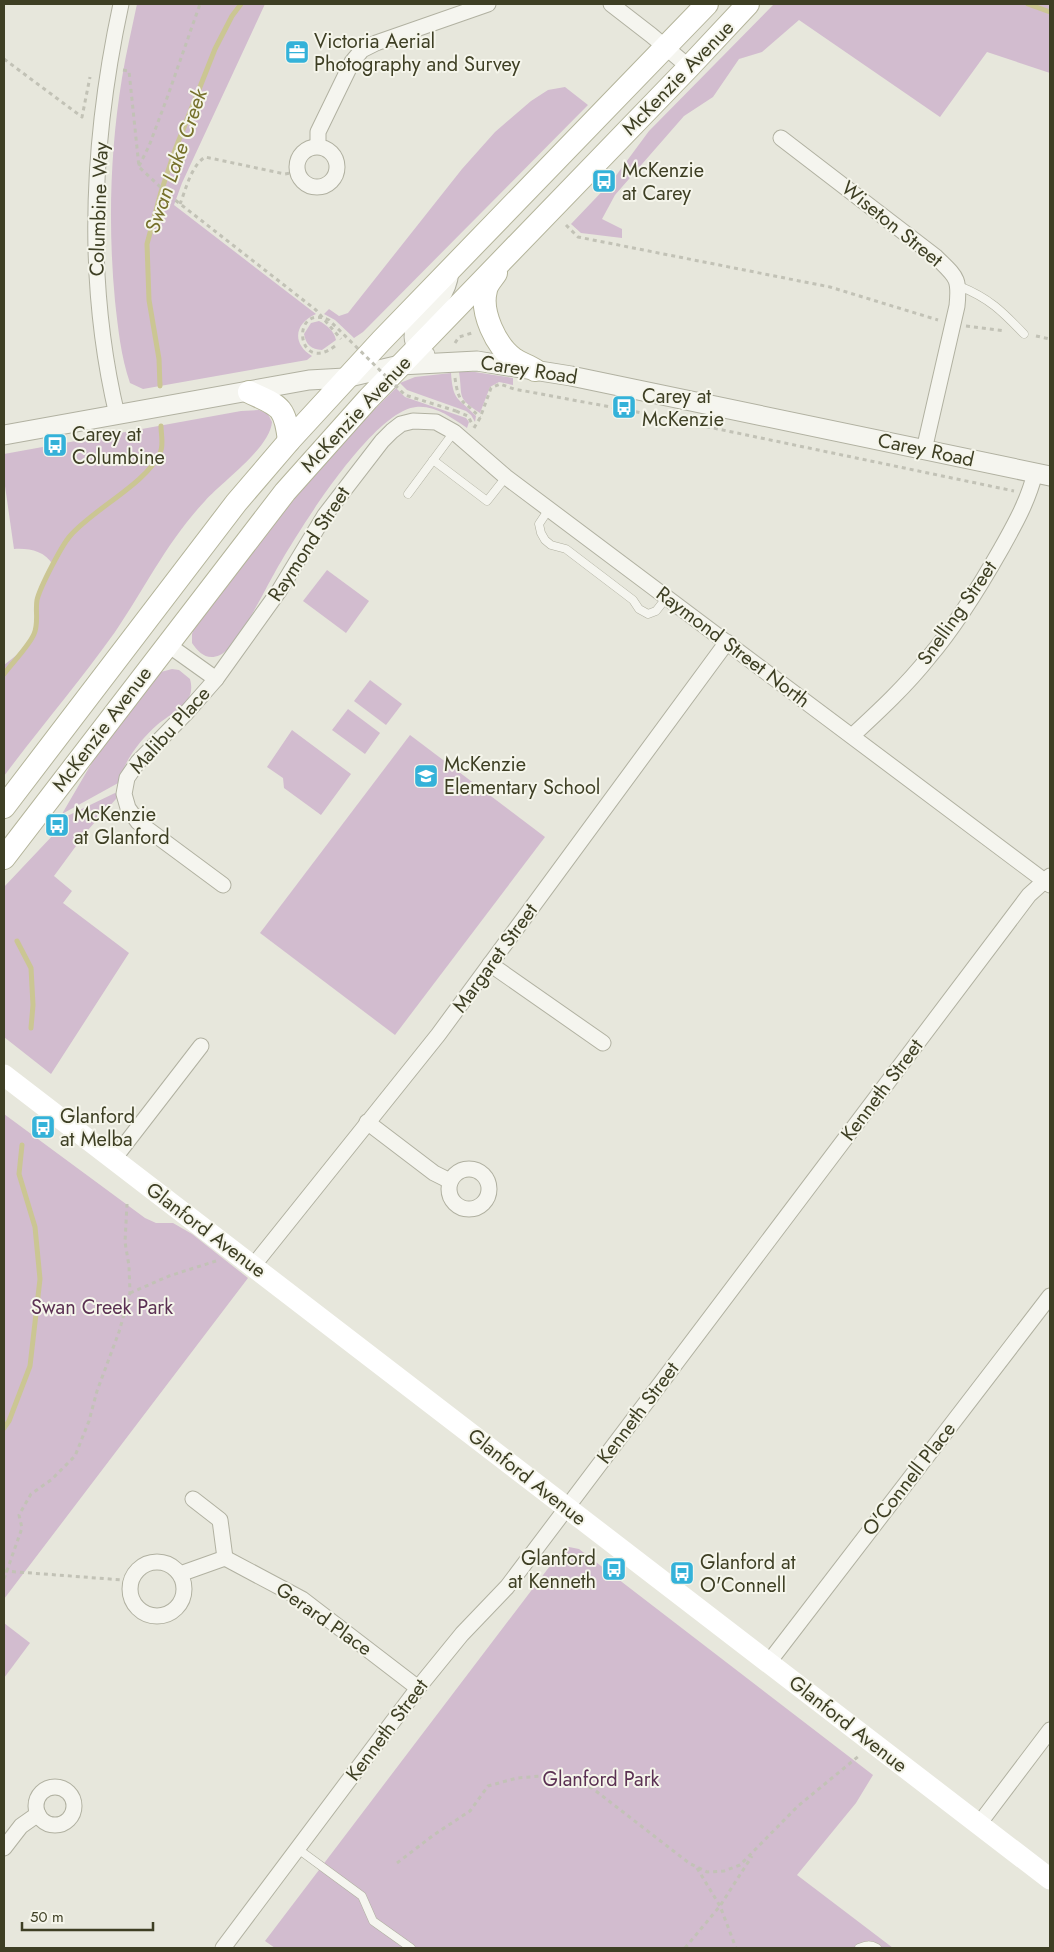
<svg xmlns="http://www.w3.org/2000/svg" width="1054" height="1952" viewBox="0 0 1054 1952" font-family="Jost,sans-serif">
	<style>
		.green { fill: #d2bccf }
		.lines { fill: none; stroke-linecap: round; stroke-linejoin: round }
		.stream { stroke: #cbc693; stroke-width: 5 }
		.service-casing { stroke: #b1b1a1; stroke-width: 9 }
		.minor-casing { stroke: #b1b1a1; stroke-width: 17 }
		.tertiary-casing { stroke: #b1b1a1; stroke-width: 21 }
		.primary-casing { stroke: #b4b49a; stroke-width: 24 }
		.path { stroke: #c2c2b6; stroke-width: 3; stroke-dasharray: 4 4; stroke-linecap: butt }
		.service { stroke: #f5f5ef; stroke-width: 8 }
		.minor { stroke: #f5f5ef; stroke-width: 15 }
		.tertiary { stroke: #f5f5ef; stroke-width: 19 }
		.secondary { stroke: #fff; stroke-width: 21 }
		.primary { stroke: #fff; stroke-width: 22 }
		.path-bridge { stroke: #c2c2b6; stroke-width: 3; stroke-dasharray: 4 4; stroke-linecap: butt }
		.labels { text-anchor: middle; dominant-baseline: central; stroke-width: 4; stroke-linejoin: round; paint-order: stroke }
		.poi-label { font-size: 20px; fill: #3e3f24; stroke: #f5f5eb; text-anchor: start }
		.street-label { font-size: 20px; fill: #3e3f24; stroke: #f5f5eb }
		.park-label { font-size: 20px; fill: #5b3153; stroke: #f5f5eb }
		.water-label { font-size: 21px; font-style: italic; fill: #76712b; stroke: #f5f5eb }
	</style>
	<rect width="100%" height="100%" fill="#e7e7dc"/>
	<g class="green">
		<path d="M137,4h128l-83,179 -8,22 142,109c-21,9 -25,29 -4,42l-5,4 -164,29 -13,-6c-9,-26 -12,-55 -15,-82 -7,-74 -5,-150 7,-223 4,-25 10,-50 15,-74z"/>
		<polygon points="774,4 1050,4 1050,73 987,52 940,117 799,20 762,52 739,59 713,97 684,116 615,195 602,219 622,229 622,238 581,233 571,224 612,181 649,131"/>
		<polygon points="565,87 588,105 363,332 354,338 335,320 324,314 329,309 339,316 348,313 462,169 495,132 531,101 548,90"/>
		<path d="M319,321c8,4 15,10 17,19l-14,10c-11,-1 -16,-5 -18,-16l7,-11z"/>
		<path d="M459,372h16l38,6v7l-14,-3 -9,5 -10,26c-24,-16 -17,-15 -21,-41z"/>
		<path d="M451,373c2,29 7,24 25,43l-1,6 -4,-7 -5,-4 -59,-21 -7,-7 15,-6z"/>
		<path d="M396,388l9,9 61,21 3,4 -2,6c-15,-10 -32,-23 -51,-21 -44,4 -121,129 -142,167 -10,17 -37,74 -54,81 -13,6 -21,-2 -28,-12v-9l3,-9c64,-82 126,-165 201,-237z"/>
		<path d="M259,410l9,4 4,8c-2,26 -50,60 -67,79 -37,39 -60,87 -90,131 -35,49 -75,96 -111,144v-111l14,-11 16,-20 3,-17v-17l16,-35c-8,-14 -24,-17 -39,-16l-10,-70v-25l237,-43z"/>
		<polygon points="327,570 369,601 346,633 303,601"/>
		<path d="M172,669l7,1 11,9c7,25 -17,32 -33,46 -15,13 -34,36 -37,57l-58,32 35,-60 58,-76 6,-6z"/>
		<polygon points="370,680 402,704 386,725 354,701"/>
		<polygon points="348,709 380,733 365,754 332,730"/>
		<polygon points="292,730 351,774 321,815 284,788 283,778 267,767"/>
		<polygon points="410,735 545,837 395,1035 260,933"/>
		<polygon points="115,793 118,795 116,799 87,831 54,876 72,891 63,903 129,953 51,1074 4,1037 4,887 55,833 63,818"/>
		<polygon points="4,1114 145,1218 156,1223 173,1223 192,1234 248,1278 4,1599"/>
		<polygon points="569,1547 579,1549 873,1775 856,1803 797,1875 893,1948 275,1948 265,1941 559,1554"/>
		<polygon points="4,1623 30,1643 4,1678"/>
	</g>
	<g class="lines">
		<g class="stream">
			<polyline points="1028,4 1050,12"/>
			<polyline points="160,386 159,359 149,300 147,244 161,192 175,150 215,49 232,16 241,4"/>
			<path d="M4,674c8,-11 25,-28 30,-40 5,-11 1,-23 3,-34 3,-13 25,-55 33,-64 23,-27 76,-52 90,-83 4,-8 1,-18 1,-27"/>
			<polyline points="17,941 31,968 33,1005 31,1028"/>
			<polyline points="4,1428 9,1421 30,1366 40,1279 35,1227 19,1174 22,1145"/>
		</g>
		<defs>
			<g id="service">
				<path d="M959,286c30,12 43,25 65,48"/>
				<polyline points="433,460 487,501 506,477"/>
				<polyline points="408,494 454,432"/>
				<polyline points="549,509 539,524 541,533 545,540 551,545 566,549 633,600 639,609 648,614 656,611 667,597"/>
				<polyline points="298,1849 362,1896 373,1921 411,1948"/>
				<path d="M859,1948c7,-3 11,-4 18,0"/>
			</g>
			<g id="minor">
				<polyline points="611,4 651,35 689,67"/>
				<path d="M781,138l155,119c20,20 24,20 21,49l-33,144"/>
				<polyline points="318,146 318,132 352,62 362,50 376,43 488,4"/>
				<circle cx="317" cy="167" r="20"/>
				<path d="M117,415c-32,-135 -25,-277 4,-411"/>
				<polyline points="167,644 216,679"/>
				<path d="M852,736c27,-25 54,-50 77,-79 28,-33 51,-71 72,-108 14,-25 27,-48 34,-76"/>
				<polyline points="223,885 138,822 128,808 124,794 127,778 138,762 187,712 216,679 279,591 325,515 382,441 392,431 401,424 413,421 436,422 454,432 506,477 1050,885"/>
				<polyline points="490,964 603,1043"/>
				<polyline points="367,1122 434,1173 450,1181"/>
				<polyline points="113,1160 201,1046"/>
				<circle cx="469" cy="1189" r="20"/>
				<polyline points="253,1266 438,1035 727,642"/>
				<polyline points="193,1499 220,1520 225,1558"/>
				<circle cx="157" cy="1589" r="27"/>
				<polyline points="180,1574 225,1558 302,1599 418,1688"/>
				<polyline points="769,1662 1050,1296"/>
				<circle cx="55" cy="1806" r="19"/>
				<polyline points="979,1824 1050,1730"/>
				<polyline points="4,1848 21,1826 38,1814"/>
				<polyline points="223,1948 418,1688 462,1634 507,1587 1029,895 1050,876"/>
			</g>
			<g id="tertiary">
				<path d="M425,355c-26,-22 1,-40 14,-57 6,-8 9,-17 10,-26"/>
				<polyline points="4,435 309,380 345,378 400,365 477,361 571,376 1050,476"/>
			</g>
			<g id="primary">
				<path d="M496,273c-3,5 -9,11 -10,17 -6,22 10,56 28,69 6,4 15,7 21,11"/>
				<path d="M249,392c30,14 36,13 40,49"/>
				<polyline points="4,807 236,503 289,441 381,341 707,4"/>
				<polyline points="4,858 285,492 368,399 689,67 748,4"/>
			</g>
		</defs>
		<use href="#service" class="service-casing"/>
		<use href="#minor" class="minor-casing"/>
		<use href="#tertiary" class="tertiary-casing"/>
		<use href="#primary" class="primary-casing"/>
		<g class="path">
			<polyline points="4,59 82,117 90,77"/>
			<polyline points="123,70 129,71 139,167 170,196 316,310 341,339"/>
			<polyline points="139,166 149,146 167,98 200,4"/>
			<path d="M180,204c6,-15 11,-38 25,-47l80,17 12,-2"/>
			<polyline points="566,225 578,237 830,287 938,320"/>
			<polyline points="966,326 1005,331"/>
			<polyline points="1036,336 1050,339"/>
			<polyline points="455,343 459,337 472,333"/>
			<path d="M455,378c4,29 9,21 25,40"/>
			<polyline points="456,411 468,416 473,426"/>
			<polyline points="474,428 480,418 491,388 500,384 514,389 632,411 1014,491"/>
			<polyline points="130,1293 169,1276 216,1261"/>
			<polyline points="4,1571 123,1580 130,1583"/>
			<polyline points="4,1579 22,1528 19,1515 31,1494 51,1480 75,1456 89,1421 97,1391 119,1332 130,1293 129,1266 125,1242 127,1204"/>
			<polyline points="397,1863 435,1834 470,1811 488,1786 517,1778 542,1776 592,1788 689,1863 707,1872 724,1871 740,1865 798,1806 860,1755"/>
			<polyline points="697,1868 720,1906 736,1948"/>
			<polyline points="685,1948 720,1906 752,1856"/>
		</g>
		<use href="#service" class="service"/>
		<use href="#minor" class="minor"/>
		<use href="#tertiary" class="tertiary"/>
		<polyline class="secondary" points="4,1075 1050,1879"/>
		<use href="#primary" class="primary"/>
		<path class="path-bridge" d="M335,346c-39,30 -45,-44 -6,-26l76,75 51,16"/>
	</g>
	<defs>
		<symbol id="office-square" viewBox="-11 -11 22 22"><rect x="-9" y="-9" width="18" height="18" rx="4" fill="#34b2d9" stroke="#f5f5eb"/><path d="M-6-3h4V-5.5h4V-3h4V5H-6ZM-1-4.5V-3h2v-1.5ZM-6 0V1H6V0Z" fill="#fff"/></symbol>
		<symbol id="bus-square" viewBox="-11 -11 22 22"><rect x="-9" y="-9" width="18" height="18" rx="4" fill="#34b2d9" stroke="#f5f5eb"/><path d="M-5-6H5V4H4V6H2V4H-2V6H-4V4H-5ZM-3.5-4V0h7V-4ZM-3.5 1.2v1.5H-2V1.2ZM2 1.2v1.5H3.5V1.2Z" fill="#fff"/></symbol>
		<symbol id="school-square" viewBox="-11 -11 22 22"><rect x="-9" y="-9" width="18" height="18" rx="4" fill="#34b2d9" stroke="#f5f5eb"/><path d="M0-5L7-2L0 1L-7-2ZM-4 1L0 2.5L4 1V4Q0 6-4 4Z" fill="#fff"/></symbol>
	</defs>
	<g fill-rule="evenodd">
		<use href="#office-square" x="283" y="38" width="28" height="28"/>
		<use href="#bus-square" x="590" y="167" width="28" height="28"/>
		<use href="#bus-square" x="610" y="393" width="28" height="28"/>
		<use href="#bus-square" x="41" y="431" width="28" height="28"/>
		<use href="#school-square" x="412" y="762" width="28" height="28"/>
		<use href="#bus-square" x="43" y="811" width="28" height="28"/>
		<use href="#bus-square" x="29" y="1113" width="28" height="28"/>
		<use href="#bus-square" x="600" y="1555" width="28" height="28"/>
		<use href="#bus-square" x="668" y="1559" width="28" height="28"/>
	</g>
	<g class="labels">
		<g class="poi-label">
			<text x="314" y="41">Victoria Aerial<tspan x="314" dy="23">Photography and Survey</tspan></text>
			<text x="622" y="170">McKenzie<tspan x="622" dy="23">at Carey</tspan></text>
			<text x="642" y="396">Carey at<tspan x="642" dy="23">McKenzie</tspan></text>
			<text x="72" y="434">Carey at<tspan x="72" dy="23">Columbine</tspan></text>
			<text x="444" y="764">McKenzie<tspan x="444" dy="23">Elementary School</tspan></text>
			<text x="74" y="814">McKenzie<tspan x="74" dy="23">at Glanford</tspan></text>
			<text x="60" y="1116">Glanford<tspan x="60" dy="23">at Melba</tspan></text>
			<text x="596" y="1558" text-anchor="end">Glanford<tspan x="596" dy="23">at Kenneth</tspan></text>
			<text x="700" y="1562">Glanford at<tspan x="700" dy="23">O'Connell</tspan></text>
		</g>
		<g class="street-label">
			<text transform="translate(678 78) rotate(-46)">McKenzie Avenue</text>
			<text transform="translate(99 209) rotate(-88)">Columbine Way</text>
			<text transform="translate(892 224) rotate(39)">Wiseton Street</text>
			<text transform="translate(529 370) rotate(9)">Carey Road</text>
			<text transform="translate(356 414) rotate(-47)">McKenzie Avenue</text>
			<text transform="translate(926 450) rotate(12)">Carey Road</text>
			<text transform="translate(309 544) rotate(-57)">Raymond Street</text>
			<text transform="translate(957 613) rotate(-55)">Snelling Street</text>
			<text transform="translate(733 647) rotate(37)">Raymond Street North</text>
			<text transform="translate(102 729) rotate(-53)">McKenzie Avenue</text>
			<text transform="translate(170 730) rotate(-48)">Malibu Place</text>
			<text transform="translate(495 958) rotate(-54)">Margaret Street</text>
			<text transform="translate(882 1090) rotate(-53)">Kenneth Street</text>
			<text transform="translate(206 1230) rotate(37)">Glanford Avenue</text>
			<text transform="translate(638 1413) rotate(-53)">Kenneth Street</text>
			<text transform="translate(527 1477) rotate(38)">Glanford Avenue</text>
			<text transform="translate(909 1479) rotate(-52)">O'Connell Place</text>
			<text transform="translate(324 1619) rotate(35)">Gerard Place</text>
			<text transform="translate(848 1724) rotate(38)">Glanford Avenue</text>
			<text transform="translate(387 1730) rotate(-53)">Kenneth Street</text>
		</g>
		<g class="park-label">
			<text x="102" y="1307">Swan Creek Park</text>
			<text x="601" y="1779">Glanford Park</text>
		</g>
		<g class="water-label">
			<text transform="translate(176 161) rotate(-71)">Swan Lake Creek</text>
		</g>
	</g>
	<rect width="1054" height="1952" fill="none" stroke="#3e3f24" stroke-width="10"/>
	<path d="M22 1922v8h131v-8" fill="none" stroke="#3e3f24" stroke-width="2.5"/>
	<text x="30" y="1922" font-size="15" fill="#3e3f24" stroke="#f5f5eb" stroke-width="4" paint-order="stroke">50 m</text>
</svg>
